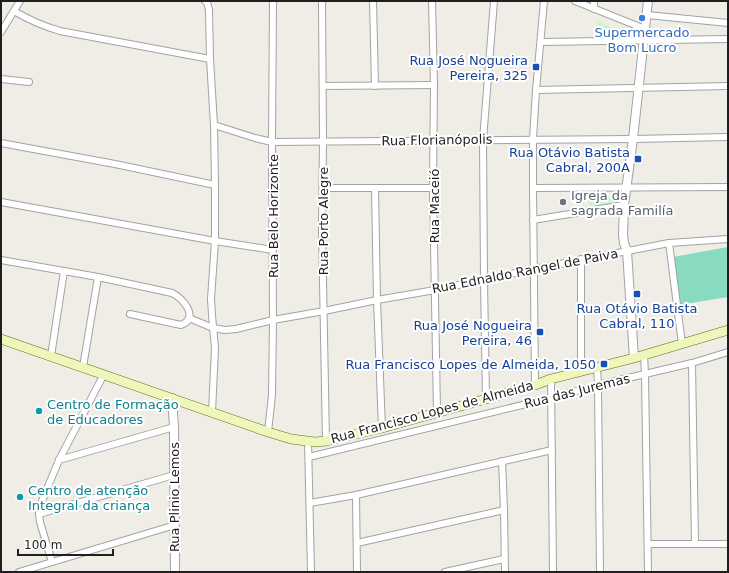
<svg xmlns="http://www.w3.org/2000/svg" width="729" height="573" viewBox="0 0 729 573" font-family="'DejaVu Sans',sans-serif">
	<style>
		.park { fill: #c5f6cd }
		.pitch { fill: #88dac1 }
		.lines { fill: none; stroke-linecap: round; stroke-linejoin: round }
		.minor-casing { stroke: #a3a3a3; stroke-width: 8 }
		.tertiary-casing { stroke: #a3a3a3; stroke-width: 10 }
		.secondary-casing { stroke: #5d700b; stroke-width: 10 }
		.minor { stroke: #fff; stroke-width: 6 }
		.tertiary { stroke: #fff; stroke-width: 8 }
		.secondary { stroke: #eef6bc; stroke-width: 9 }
		.shop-dot { fill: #3f7fe0; stroke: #fff; stroke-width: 1.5 }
		.transit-dot { fill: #1a4fb4; stroke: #fff; stroke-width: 1.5 }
		.worship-dot { fill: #6b7280; stroke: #fff; stroke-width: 1.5 }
		.culture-dot { fill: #0f9aa8; stroke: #fff; stroke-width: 1.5 }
		.labels { text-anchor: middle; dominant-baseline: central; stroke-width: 4; stroke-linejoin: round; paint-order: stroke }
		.shop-label { font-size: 13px; fill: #366cbe; stroke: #fff }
		.transit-label { font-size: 13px; fill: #164399; stroke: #fff; text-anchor: end }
		.street-label { font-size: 13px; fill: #1f1f1f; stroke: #fff }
		.worship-label { font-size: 13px; fill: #5b616d; stroke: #fff; text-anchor: start }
		.culture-label { font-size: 13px; fill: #0d838f; stroke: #fff; text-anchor: start }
	</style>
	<rect width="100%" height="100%" fill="#efede5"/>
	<g class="park">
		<polygon points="598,21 639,40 592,40"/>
		<polygon points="590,195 619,196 619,205 588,209"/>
	</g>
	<polygon class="pitch" points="728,247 728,297 678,305 673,257"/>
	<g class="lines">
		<defs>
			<g id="minor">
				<polyline points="205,1 207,2 209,10 210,59 214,125 215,185 215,241 211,299 212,315 215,348 212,412"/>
				<polyline points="322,1 323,141 322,228 326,441"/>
				<polyline points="373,1 375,86"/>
				<polyline points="432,1 434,85 433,188 437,412"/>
				<polyline points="575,1 645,29"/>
				<polyline points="594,9 594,1"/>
				<path d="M14,11c15,9 29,15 46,20l150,28"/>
				<polyline points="647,15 728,23"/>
				<polyline points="1,32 20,1"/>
				<polyline points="541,42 728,39"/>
				<polyline points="1,79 29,82"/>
				<polyline points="323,86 434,85"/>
				<polyline points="536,90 728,86"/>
				<polyline points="214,125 255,138 272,142 633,139 728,137"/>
				<polyline points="1,143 115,164 215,185"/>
				<polyline points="323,188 433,188"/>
				<polyline points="375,188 377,300 382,428"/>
				<polyline points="533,188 728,187"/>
				<polyline points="1,202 215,241 273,250"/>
				<polyline points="533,220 624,205"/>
				<polyline points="669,243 682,344"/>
				<polyline points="581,259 581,372"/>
				<path d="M1,260l97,17 74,16c11,5 28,25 9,32l-51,-11"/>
				<polyline points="189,318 213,328 225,330 236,329 273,320 324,311 377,300 435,290 534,269 669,243 728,239"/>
				<polyline points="644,355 645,374 648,572"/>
				<polyline points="51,356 64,271"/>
				<polyline points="692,363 695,544"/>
				<polyline points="83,367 98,277"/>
				<polyline points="597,367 598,385 600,572"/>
				<polyline points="551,379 553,572"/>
				<polyline points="535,385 533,188 533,139 536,90 544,1"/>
				<polyline points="486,399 484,280 483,140 494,1"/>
				<polyline points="268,432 272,395 273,320 272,142 273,1"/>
				<polyline points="308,441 311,572"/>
				<polyline points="309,457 551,398 598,385 692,363 728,352"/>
				<polyline points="59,460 174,427"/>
				<polyline points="502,461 504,510 505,572"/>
				<polyline points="356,495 357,572"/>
				<polyline points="310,503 356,495 552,450"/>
				<polyline points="39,514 174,475"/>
				<polyline points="357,543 504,510"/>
				<polyline points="648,544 728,544"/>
				<polyline points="52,562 40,522 39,514 42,501 59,460 104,374"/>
				<polyline points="19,572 175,525"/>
				<polyline points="445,572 504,559"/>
			</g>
			<g id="tertiary">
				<polyline points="634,358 627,251 624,243 623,235 624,205 633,139 648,1"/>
				<polyline points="172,398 174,427 175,572"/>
			</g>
			<polyline id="secondary" points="1,339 268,432 291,439 315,442 326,441 382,428 486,399 535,385 551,379 634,358 728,330"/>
		</defs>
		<use href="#minor" class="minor-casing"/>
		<use href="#tertiary" class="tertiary-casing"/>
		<use href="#secondary" class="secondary-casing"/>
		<use href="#minor" class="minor"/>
		<use href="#tertiary" class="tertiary"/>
		<use href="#secondary" class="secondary"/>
	</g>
	<circle class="shop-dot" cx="642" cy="18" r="4"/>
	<g class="transit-dot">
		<rect x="532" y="63" width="8" height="8" rx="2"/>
		<rect x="634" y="155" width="8" height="8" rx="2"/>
		<rect x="633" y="290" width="8" height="8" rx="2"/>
		<rect x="536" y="328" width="8" height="8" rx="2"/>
		<rect x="600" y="360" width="8" height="8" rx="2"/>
	</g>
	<circle class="worship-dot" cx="563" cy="202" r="4"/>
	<g class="culture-dot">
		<circle cx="39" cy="411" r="4"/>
		<circle cx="20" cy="497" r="4"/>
	</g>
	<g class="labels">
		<g class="shop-label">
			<text x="642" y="32">Supermercado<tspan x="642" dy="15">Bom Lucro</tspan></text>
		</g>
		<g class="transit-label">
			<text x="528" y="60">Rua José Nogueira<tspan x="528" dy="15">Pereira, 325</tspan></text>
			<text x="630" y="152">Rua Otávio Batista<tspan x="630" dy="15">Cabral, 200A</tspan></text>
			<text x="637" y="308" text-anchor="middle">Rua Otávio Batista<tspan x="637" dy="15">Cabral, 110</tspan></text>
			<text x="532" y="325">Rua José Nogueira<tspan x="532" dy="15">Pereira, 46</tspan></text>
			<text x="596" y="364">Rua Francisco Lopes de Almeida, 1050</text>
		</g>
		<g class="street-label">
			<text transform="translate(437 140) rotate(-1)">Rua Florianópolis</text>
			<text transform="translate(434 206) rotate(-90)">Rua Maceió</text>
			<text transform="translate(273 216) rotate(-90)">Rua Belo Horizonte</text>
			<text transform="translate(323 221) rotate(-90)">Rua Porto Alegre</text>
			<text transform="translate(525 271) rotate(-11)">Rua Ednaldo Rangel de Paiva</text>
			<text transform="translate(577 391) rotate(-14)">Rua das Juremas</text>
			<text transform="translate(432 412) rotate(-15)">Rua Francisco Lopes de Almeida</text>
			<text transform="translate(174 497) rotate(-90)">Rua Plinio Lemos</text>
		</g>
		<g class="worship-label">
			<text x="571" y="195">Igreja da<tspan x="571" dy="15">sagrada Familía</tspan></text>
		</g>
		<g class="culture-label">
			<text x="47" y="404">Centro de Formação<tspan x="47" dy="15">de Educadores</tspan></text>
			<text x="28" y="490">Centro de atenção<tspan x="28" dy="15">Integral da criança</tspan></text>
		</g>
	</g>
	<rect width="729" height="573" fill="none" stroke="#1f1f1f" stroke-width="4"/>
	<path d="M18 549v6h95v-6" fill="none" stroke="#1f1f1f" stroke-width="2"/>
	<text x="24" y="549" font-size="12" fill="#1f1f1f" stroke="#ffffff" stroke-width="3" paint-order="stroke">100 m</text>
</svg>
